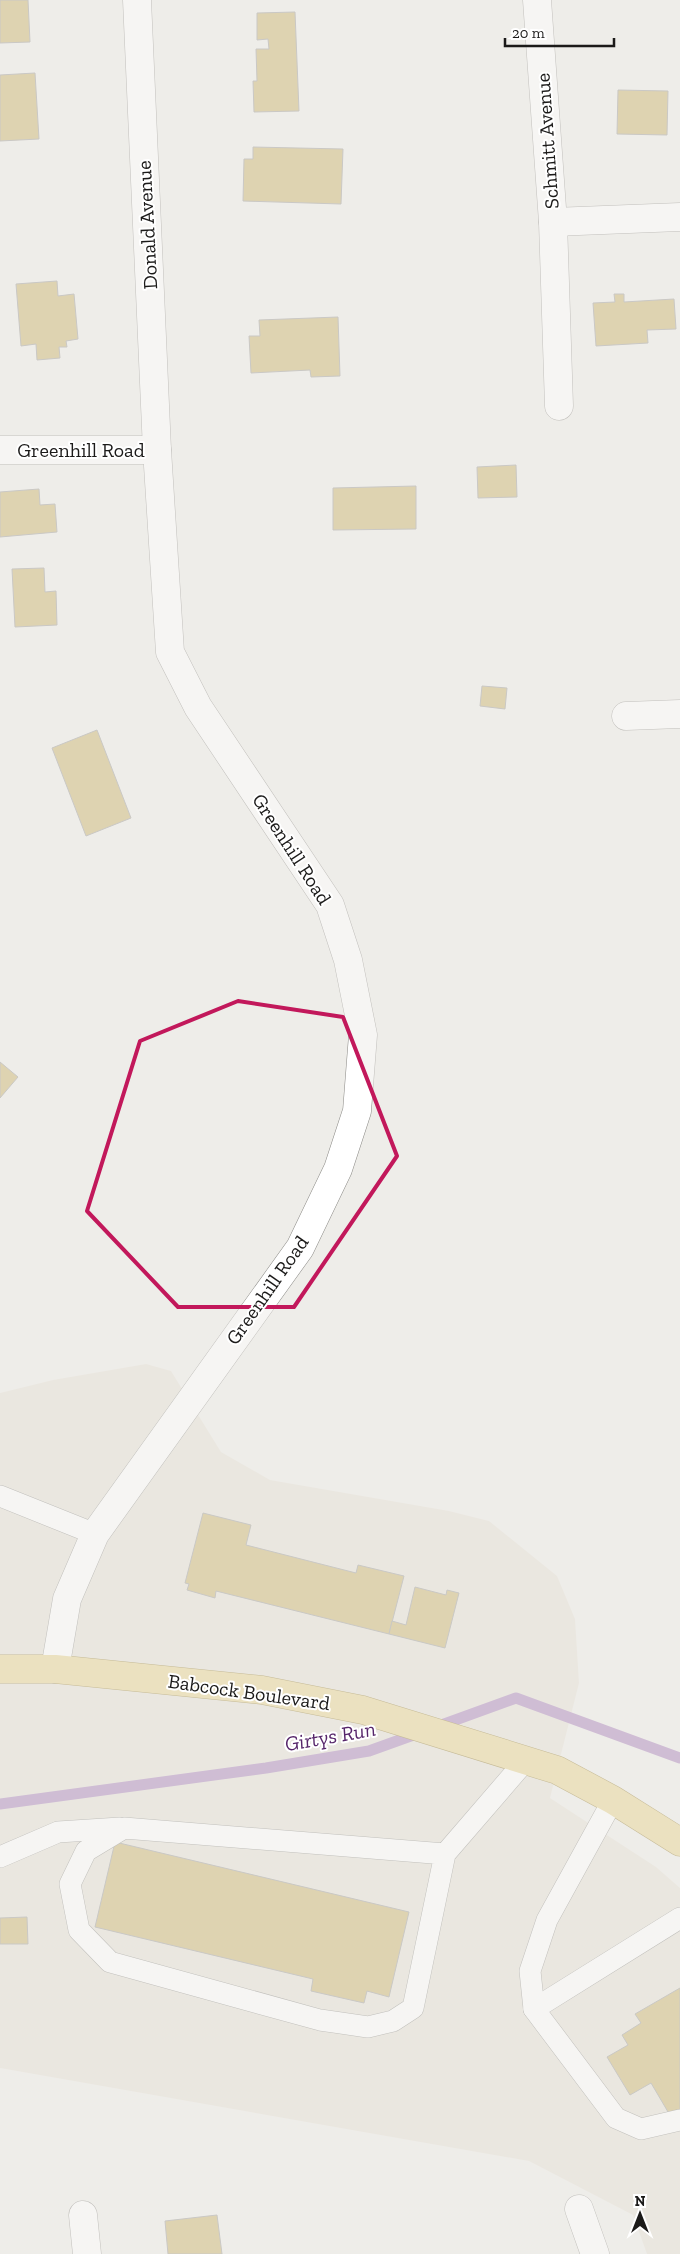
<svg xmlns="http://www.w3.org/2000/svg" width="680" height="2254" viewBox="0 0 680 2254" font-family="'Zilla Slab',serif">
	<style>
		.built { fill: #e5e1d6 }
		.lines { fill: none; stroke-linecap: round; stroke-linejoin: round }
		.stream { stroke: #a983bb; stroke-width: 11 }
		.building { fill: #c9b36e; stroke: #9d9c99 }
		.lane-casing { stroke: #8c8b87; stroke-width: 22 }
		.street-casing { stroke: #8c8b87; stroke-width: 29 }
		.primary-casing { stroke: #957f36; stroke-width: 29 }
		.lane { stroke: #fff; stroke-width: 21 }
		.street { stroke: #fff; stroke-width: 28 }
		.primary { stroke: #e6d38f; stroke-width: 28 }
		.marked { fill: none; stroke: #c2185b; stroke-width: 4; stroke-linejoin: round }
		.labels { text-anchor: middle; dominant-baseline: central; stroke-width: 4; stroke-linejoin: round; paint-order: stroke }
		.street-label { font-size: 20px; fill: #1b1a19; stroke: #fff }
		.water-label { font-size: 21px; font-style: italic; fill: #56256a; stroke: #fff }
	</style>
	<rect width="100%" height="100%" fill="#eeede9"/>
	<polygon class="built" points="146,1364 171,1371 221,1452 270,1480 449,1511 489,1521 557,1576 575,1619 579,1683 550,1798 656,1867 680,1888 680,2254 647,2254 633,2215 529,2161 0,2068 0,1393 53,1380"/>
	<g class="lines">
		<g class="stream">
			<polyline points="436,1727 516,1698 680,1758"/>
			<polyline points="0,1804 266,1768 369,1751 419,1733"/>
		</g>
	</g>
	<g class="building">
		<polygon points="0,0 28,0 30,42 0,43"/>
		<polygon points="295,12 299,111 254,112 253,81 257,81 256,49 269,49 268,39 257,40 257,13"/>
		<polygon points="35,73 39,139 0,141 0,75"/>
		<polygon points="618,90 668,91 667,135 617,134"/>
		<polygon points="253,147 343,149 341,204 243,201 244,159 253,159"/>
		<polygon points="57,281 58,296 74,294 78,339 66,341 67,347 59,347 60,358 37,360 36,344 21,346 16,284"/>
		<polygon points="614,294 624,294 624,302 674,299 676,329 647,330 648,343 596,346 593,303 615,302"/>
		<polygon points="338,317 340,376 311,377 310,370 251,373 249,336 260,336 259,320"/>
		<polygon points="516,465 517,497 478,498 477,467"/>
		<polygon points="416,486 416,529 333,530 333,488"/>
		<polygon points="39,489 40,505 55,504 57,532 0,537 0,492"/>
		<polygon points="44,568 45,592 56,591 57,625 15,627 12,569"/>
		<polygon points="482,686 507,688 505,709 480,706"/>
		<polygon points="97,730 131,818 86,836 52,748"/>
		<polygon points="0,1062 18,1077 0,1098"/>
		<polygon points="203,1513 251,1525 246,1545 356,1573 358,1565 404,1576 389,1634 216,1591 215,1598 187,1590 189,1584 185,1583"/>
		<polygon points="415,1587 446,1595 447,1590 459,1593 445,1648 389,1634 392,1621 406,1625"/>
		<polygon points="115,1842 409,1912 389,1997 367,1991 364,2003 311,1991 313,1979 95,1927"/>
		<polygon points="27,1917 28,1944 0,1944 0,1918"/>
		<polygon points="680,1988 680,2111 671,2117 651,2083 630,2095 607,2057 628,2045 622,2035 641,2023 635,2014"/>
		<polygon points="217,2215 222,2254 168,2254 165,2221"/>
	</g>
	<g class="lines">
		<defs>
			<g id="lane">
				<polyline points="0,1496 95,1534"/>
				<polyline points="613,1800 547,1920 530,1971 534,2009 616,2118 641,2129 680,2120"/>
				<polyline points="445,1854 124,1828 86,1851 70,1884 79,1930 110,1962 320,2020 368,2027 393,2021 413,2008 445,1854 526,1760"/>
				<polyline points="0,1857 58,1832 120,1828"/>
				<polyline points="534,2009 680,1918"/>
			</g>
			<g id="street">
				<polyline points="537,0 553,222 559,406"/>
				<polyline points="553,222 680,217"/>
				<polyline points="0,450 157,450"/>
				<polyline points="626,716 680,714"/>
				<polyline points="55,1669 67,1599 95,1534 300,1248 338,1169 357,1111 363,1035 348,960 330,905 198,707 170,652 157,450 137,0"/>
				<polyline points="579,2209 595,2254"/>
				<polyline points="83,2215 87,2254"/>
			</g>
			<polyline id="primary" points="0,1669 55,1669 262,1690 363,1710 557,1770 613,1800 680,1842"/>
		</defs>
		<use href="#lane" class="lane-casing"/>
		<use href="#street" class="street-casing"/>
		<use href="#primary" class="primary-casing"/>
		<use href="#lane" class="lane"/>
		<use href="#street" class="street"/>
		<use href="#primary" class="primary"/>
	</g>
	<path d="M0 0H680V2254H0ZM238,1001l105,16 54,139 -103,151h-116l-91,-96 53,-170z" fill="#eeede9" fill-opacity=".55" fill-rule="evenodd"/>
	<path class="marked" d="M238,1001l105,16 54,139 -103,151h-116l-91,-96 53,-170z"/>
	<g class="labels">
		<g class="street-label">
			<text transform="translate(547 141) rotate(-94)">Schmitt Avenue</text>
			<text transform="translate(147 225) rotate(-93)">Donald Avenue</text>
			<text x="81" y="450">Greenhill Road</text>
			<text transform="translate(292 849) rotate(57)">Greenhill Road</text>
			<text transform="translate(267 1290) rotate(-55)">Greenhill Road</text>
			<text transform="translate(249 1692) rotate(8)">Babcock Boulevard</text>
		</g>
		<g class="water-label">
			<text transform="translate(330 1736) rotate(-10)">Girtys Run</text>
		</g>
	</g>
	<g transform="translate(640 2214)" stroke="#ffffff" stroke-width="4" paint-order="stroke">
	<path d="M0-4L9 19L0 12L-9 19Z" fill="#1b1a19"/>
	<text y="-8" font-size="14" font-weight="bold" text-anchor="middle" fill="#1b1a19">N</text>
	</g>
	<path d="M505 38v8h109v-8" fill="none" stroke="#1b1a19" stroke-width="2.5"/>
	<text x="512" y="38" font-size="15" fill="#1b1a19" stroke="#ffffff" stroke-width="4" paint-order="stroke">20 m</text>
</svg>
